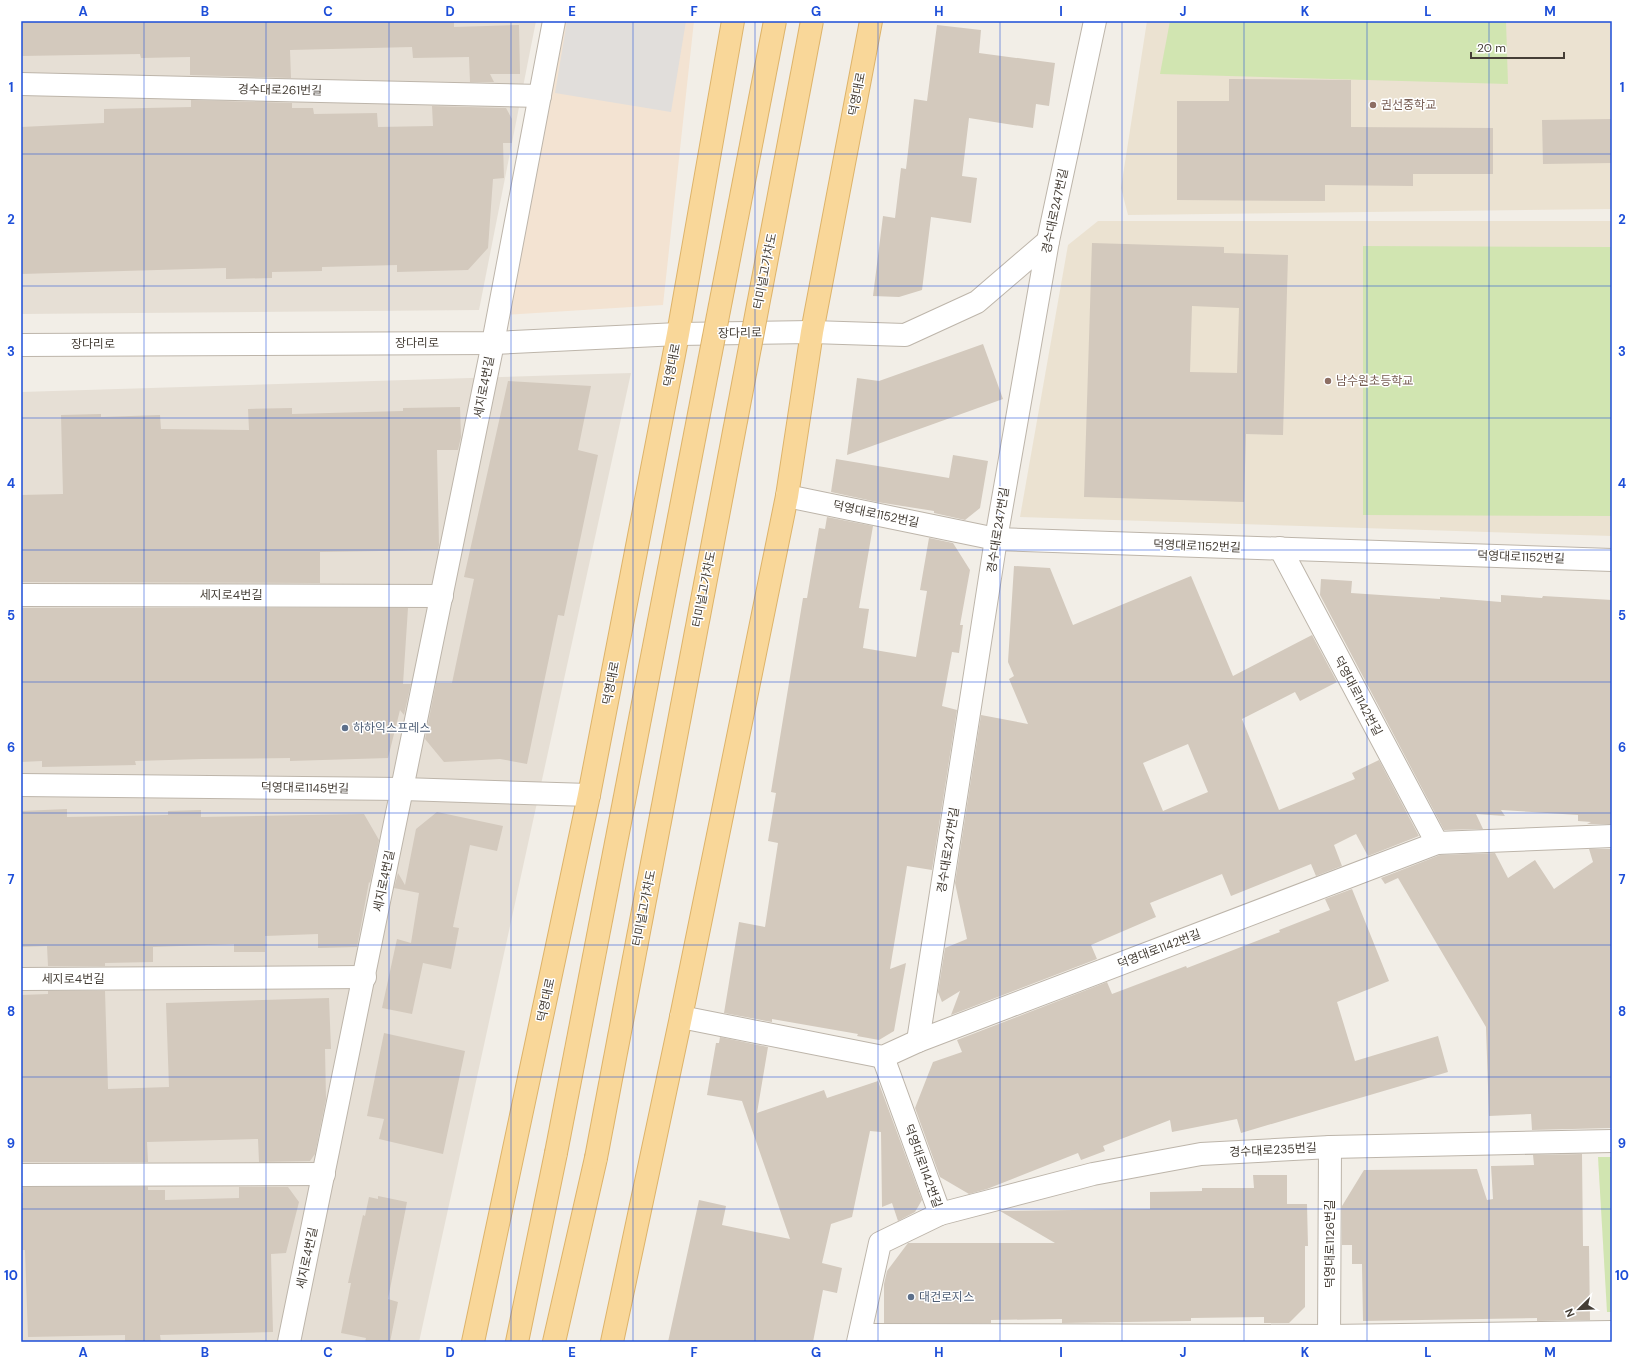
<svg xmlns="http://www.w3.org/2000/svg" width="1633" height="1363" viewBox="0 0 1633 1363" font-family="'DM Sans','Noto Sans KR',sans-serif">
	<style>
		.residential { fill: #e6dfd5 }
		.commercial { fill: #f3e3d2 }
		.education { fill: #ebe2d1 }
		.green { fill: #d1e5b1 }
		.parking { fill: #e1dedb }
		.building { fill: #d3c9bd; fill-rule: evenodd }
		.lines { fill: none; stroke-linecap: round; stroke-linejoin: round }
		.minor-casing { stroke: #bdb5aa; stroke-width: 24 }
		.major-casing { stroke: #ddb36a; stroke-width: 24 }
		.minor { stroke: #fff; stroke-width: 22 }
		.major { stroke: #f9d799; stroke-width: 22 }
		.major-bridge-casing { stroke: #ddb36a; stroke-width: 24; stroke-linecap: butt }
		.major-bridge { stroke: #f9d799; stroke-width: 22 }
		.grid { fill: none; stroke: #1d4ed8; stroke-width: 1; stroke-opacity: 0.55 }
		.education-dot { fill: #8d6e63; stroke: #fff; stroke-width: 1.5 }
		.service-dot { fill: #5c6f8a; stroke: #fff; stroke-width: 1.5 }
		.labels { text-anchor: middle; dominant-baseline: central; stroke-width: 3; stroke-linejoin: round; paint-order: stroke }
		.street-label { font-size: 12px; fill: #453e36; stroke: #fff }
		.education-label { font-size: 12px; fill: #785e54; stroke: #fff; text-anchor: start }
		.service-label { font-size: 12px; fill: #4e5e75; stroke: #fff; text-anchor: start }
		.neatline { fill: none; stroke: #1d4ed8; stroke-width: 1.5 }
		.grid-label { font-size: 13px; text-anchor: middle; font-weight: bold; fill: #1d4ed8 }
	</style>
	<rect width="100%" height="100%" fill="#f2eee7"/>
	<g class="residential">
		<polygon points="21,21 536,21 479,310 21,314"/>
		<polygon points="631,373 419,1342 21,1342 21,392"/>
	</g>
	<polygon class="commercial" points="560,21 694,21 663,305 504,315"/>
	<g class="education">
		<polygon points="1147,21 1612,21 1612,209 1128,215 1121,188"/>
		<polygon points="1098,221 1612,221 1612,536 1020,517 1068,245"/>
	</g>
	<g class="green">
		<polygon points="1170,21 1506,21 1508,84 1160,74"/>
		<polygon points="1363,246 1612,247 1612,516 1363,515"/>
		<polygon points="1598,1157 1612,1157 1612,1312 1607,1312"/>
	</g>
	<polygon class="parking" points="567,21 686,21 671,112 555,93"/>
	<g class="building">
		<polygon points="21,21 454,21 454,27 519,25 520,74 490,74 494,82 470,82 469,57 413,58 412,47 290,50 291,78 190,75 190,57 141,58 140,54 21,56"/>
		<polygon points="937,25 981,30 979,53 1055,63 1049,106 1036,104 1033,128 969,118 962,176 977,178 971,223 931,217 922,290 899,297 873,296 883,216 895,218 901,168 906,169 914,99 927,101"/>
		<polygon points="1229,79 1351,80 1351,127 1493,128 1493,174 1413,174 1413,186 1325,185 1325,201 1177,200 1177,101 1229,101"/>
		<polygon points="191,100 292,103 292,108 313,108 314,114 377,113 378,127 433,126 432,106 506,108 512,119 512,143 503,143 504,178 493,179 488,248 468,270 397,272 397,265 322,267 322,271 272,272 272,278 226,279 226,268 21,274 21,127 104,123 104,109 191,107"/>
		<polygon points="1612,119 1612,163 1543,164 1542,120"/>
		<path d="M1092,243l132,4v6l64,2 -5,180 -37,-1 -2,68 -160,-5zM1192,306l47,2 -2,65 -47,-1z"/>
		<polygon points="983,344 1003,399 847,455 857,378 879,381"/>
		<polygon points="508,381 591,386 578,450 598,455 564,616 558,615 527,764 500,759 444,762 425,739 436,683 452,683 474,579 464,577"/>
		<polygon points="460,407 461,437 458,450 437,450 439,545 438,550 320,552 320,583 21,582 21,495 63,494 61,415 101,414 101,417 160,415 161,429 249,430 248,409 292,408 292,414 403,411 403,408"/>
		<polygon points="953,455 988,461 980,508 965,520 934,513 934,511 877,502 831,492 836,459 949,478"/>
		<polygon points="827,517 873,526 859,608 869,609 863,648 916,657 927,591 920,590 929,538 953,543 970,570 960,625 963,625 959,653 952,652 942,706 957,710 932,870 907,866 890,969 906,963 894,1031 879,1040 857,1036 858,1034 772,1019 772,1022 724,1013 739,922 765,927 778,843 768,841 776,793 771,792 803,598 807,598 819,528 825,529"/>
		<path d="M1014,566l36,2 23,57 118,-49 42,100 79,-41 25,47 -37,19 -5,-9 -53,27 37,91 76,-31 -3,-6 27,-13 40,76 -51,20 -12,-22 -22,11 8,21 -26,10 -5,-12 -80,32 -9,-22 -72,29 6,14 -65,28 6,14 -146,56 9,-24 -18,11 -4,-10 7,-44 22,-9 -12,-56 26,-168 47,9 -19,-45 5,-3 -6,-14zM1188,744l20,48 -45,19 -20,-48z"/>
		<polygon points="1321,579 1352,581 1351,593 1440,599 1440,597 1501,602 1501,595 1542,598 1543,596 1612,600 1612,824 1587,824 1591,822 1578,821 1578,815 1501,810 1505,816 1476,814 1483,829 1444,830 1320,595"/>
		<polygon points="21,608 408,608 403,684 411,684 404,715 400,710 388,758 290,761 290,758 202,759 135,761 136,765 42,767 42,761 21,762"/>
		<polygon points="67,809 67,817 168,815 168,811 201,810 201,817 364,814 379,840 370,883 369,882 357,947 318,948 318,934 265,936 265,952 234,952 234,944 153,947 153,962 105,963 105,966 48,966 47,946 21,947 21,811"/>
		<polygon points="437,812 503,826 497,851 470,845 453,927 459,928 451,969 423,963 412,1014 382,1008 397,939 411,943 419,893 394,888 398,873 405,885 416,829"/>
		<polygon points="1589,849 1612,849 1612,1128 1532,1130 1531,1114 1489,1116 1486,1027 1398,878 1385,884 1381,878 1440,855 1495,853 1508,878 1535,860 1554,889 1593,862"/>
		<polygon points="1352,889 1389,981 1337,1002 1355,1061 1438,1036 1448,1072 1241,1133 1237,1119 1172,1132 1170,1120 1103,1146 1105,1151 1081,1160 1078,1153 987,1189 969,1194 940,1177 915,1108 933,1062 962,1052 957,1040 1107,982 1112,994 1186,966 1187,968 1280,932 1279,930 1330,910 1325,899"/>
		<polygon points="48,991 105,991 108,1089 169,1087 166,1003 329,998 331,1049 325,1049 326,1099 315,1154 310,1161 259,1162 258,1139 147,1142 148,1162 22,1162 21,995 48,994"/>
		<polygon points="384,1033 465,1051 443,1154 379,1139 384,1119 367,1116"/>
		<polygon points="720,1037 768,1047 757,1113 824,1090 827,1098 878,1081 922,1200 915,1212 898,1221 892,1203 882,1207 881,1132 870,1131 852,1217 831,1224 822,1263 842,1268 837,1293 823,1290 813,1342 668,1342 699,1200 726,1206 722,1225 790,1239 742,1101 707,1095 716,1043 719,1043"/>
		<polygon points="1582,1154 1583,1246 1589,1246 1590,1320 1537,1321 1537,1318 1363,1321 1362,1264 1352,1264 1352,1245 1342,1245 1342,1206 1364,1170 1477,1169 1487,1200 1493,1199 1491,1166 1534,1165 1533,1155"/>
		<polygon points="1253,1175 1287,1175 1287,1204 1307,1204 1308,1246 1305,1246 1305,1307 1289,1323 1264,1323 1264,1317 1191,1318 1191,1321 1062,1323 1062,1319 991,1320 991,1323 884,1323 884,1284 887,1271 908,1243 1055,1243 1000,1211 1150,1209 1150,1192 1202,1191 1202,1188 1254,1188"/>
		<polygon points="23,1187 148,1187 148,1190 165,1190 165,1200 239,1198 239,1187 288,1187 299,1202 286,1253 271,1254 273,1332 160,1335 161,1342 125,1342 125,1335 28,1337 25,1250 21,1250 21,1193 23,1193"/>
		<polygon points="378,1196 407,1202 388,1299 398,1302 390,1342 365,1342 366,1338 341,1333 351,1283 348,1283 363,1215 365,1216 369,1197 378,1199"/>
	</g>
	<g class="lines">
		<defs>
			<g id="minor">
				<polyline points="21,84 540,96"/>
				<polyline points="21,345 493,343 678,334 812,332 905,335 977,302 1048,241"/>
				<polyline points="787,496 996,539 1612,560"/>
				<polyline points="1280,548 1437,843"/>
				<polyline points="21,595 442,596"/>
				<polyline points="21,785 403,789 589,795"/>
				<polyline points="21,979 365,977"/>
				<polyline points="681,1017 883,1057 918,1041 1437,843 1612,836"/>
				<polyline points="918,1041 996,539 1048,241 1095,21"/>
				<polyline points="21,1175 324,1174"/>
				<polyline points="940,1214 1093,1174 1201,1154 1330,1147 1612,1141"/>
				<polyline points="860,1335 1329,1336 1612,1332"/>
				<polyline points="289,1342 493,343 554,21"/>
				<polyline points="858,1342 880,1243 940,1214 883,1057"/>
				<polyline points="1329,1342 1330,1147"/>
			</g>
			<g id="major">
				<polyline points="473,1342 589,795 678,334 733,21"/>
				<polyline points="517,1342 556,1153"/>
				<polyline points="554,1342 596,1158"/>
				<polyline points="612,1342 681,1017 787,496 812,332 871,21"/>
			</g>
		</defs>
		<use href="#minor" class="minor-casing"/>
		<use href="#major" class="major-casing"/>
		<use href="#minor" class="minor"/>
		<use href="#major" class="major"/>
		<defs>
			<g id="major-bridge">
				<polyline points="556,1153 775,21"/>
				<polyline points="596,1158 812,21"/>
			</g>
		</defs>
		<use href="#major-bridge" class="major-bridge-casing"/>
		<use href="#major-bridge" class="major-bridge"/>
	</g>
	<path class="grid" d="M144,21v1321M266,21v1321M389,21v1321M511,21v1321M633,21v1321M755,21v1321M878,21v1321M1000,21v1321M1122,21v1321M1244,21v1321M1367,21v1321M1489,21v1321M21,154h1591M21,286h1591M21,418h1591M21,550h1591M21,682h1591M21,813h1591M21,945h1591M21,1077h1591M21,1209h1591"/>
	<g class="education-dot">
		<circle cx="1373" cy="105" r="4"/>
		<circle cx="1328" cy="381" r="4"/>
	</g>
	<g class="service-dot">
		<circle cx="345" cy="728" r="4"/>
		<circle cx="911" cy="1297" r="4"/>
	</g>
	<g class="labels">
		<g class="street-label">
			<text transform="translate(280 90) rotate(1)">경수대로261번길</text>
			<text transform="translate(857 94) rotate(-79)">덕영대로</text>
			<text transform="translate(1055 211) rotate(-78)">경수대로247번길</text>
			<text transform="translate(765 271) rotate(-79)">터미널고가차도</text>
			<text transform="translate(740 333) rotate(-1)">장다리로</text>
			<text x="417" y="343">장다리로</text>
			<text x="93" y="344">장다리로</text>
			<text transform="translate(672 365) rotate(-79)">덕영대로</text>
			<text transform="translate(484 387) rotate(-79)">세지로4번길</text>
			<text transform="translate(876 514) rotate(12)">덕영대로1152번길</text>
			<text transform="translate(998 530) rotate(-81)">경수대로247번길</text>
			<text transform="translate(1197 546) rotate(2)">덕영대로1152번길</text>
			<text transform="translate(1521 557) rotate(2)">덕영대로1152번길</text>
			<text transform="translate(704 589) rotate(-79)">터미널고가차도</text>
			<text x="231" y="595">세지로4번길</text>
			<text transform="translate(611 683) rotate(-79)">덕영대로</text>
			<text transform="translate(1358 696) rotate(62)">덕영대로1142번길</text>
			<text transform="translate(305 788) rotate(1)">덕영대로1145번길</text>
			<text transform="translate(948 850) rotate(-81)">경수대로247번길</text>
			<text transform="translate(384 881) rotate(-78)">세지로4번길</text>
			<text transform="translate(644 908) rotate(-79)">터미널고가차도</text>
			<text transform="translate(1159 949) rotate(-21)">덕영대로1142번길</text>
			<text x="73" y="979">세지로4번길</text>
			<text transform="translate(546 1000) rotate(-78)">덕영대로</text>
			<text transform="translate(1273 1150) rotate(-3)">경수대로235번길</text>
			<text transform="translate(923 1166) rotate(70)">덕영대로1142번길</text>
			<text transform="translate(1330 1244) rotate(-90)">덕영대로1126번길</text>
			<text transform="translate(307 1258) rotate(-78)">세지로4번길</text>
		</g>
		<g class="education-label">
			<text x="1381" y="105">권선중학교</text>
			<text x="1336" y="381">남수원초등학교</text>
		</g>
		<g class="service-label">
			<text x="353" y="728">하하익스프레스</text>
			<text x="919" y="1297">대건로지스</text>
		</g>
	</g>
	<rect width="1633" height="1363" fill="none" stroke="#ffffff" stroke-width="44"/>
	<g transform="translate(1579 1309) rotate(247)" stroke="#ffffff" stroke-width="3" paint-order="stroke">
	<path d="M0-3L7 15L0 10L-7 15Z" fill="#453e36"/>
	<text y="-6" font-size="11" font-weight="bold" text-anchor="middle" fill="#453e36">N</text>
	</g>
	<path d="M1471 52v6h93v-6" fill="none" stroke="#453e36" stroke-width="2"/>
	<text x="1477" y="52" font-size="12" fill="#453e36" stroke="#ffffff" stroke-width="3" paint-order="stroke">20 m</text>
	<rect x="22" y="22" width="1589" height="1319" class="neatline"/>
	<g class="grid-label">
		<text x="83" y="16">A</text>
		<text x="205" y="16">B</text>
		<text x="328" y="16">C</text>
		<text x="450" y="16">D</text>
		<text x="572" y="16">E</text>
		<text x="694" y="16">F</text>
		<text x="816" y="16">G</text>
		<text x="939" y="16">H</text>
		<text x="1061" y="16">I</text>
		<text x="1183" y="16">J</text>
		<text x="1305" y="16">K</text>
		<text x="1428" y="16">L</text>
		<text x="1550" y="16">M</text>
		<text x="11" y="92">1</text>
		<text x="1622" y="92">1</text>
		<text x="11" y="224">2</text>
		<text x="1622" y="224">2</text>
		<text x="11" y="356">3</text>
		<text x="1622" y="356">3</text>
		<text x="11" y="488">4</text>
		<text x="1622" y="488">4</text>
		<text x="11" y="620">5</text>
		<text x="1622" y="620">5</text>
		<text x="11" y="752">6</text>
		<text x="1622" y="752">6</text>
		<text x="11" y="884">7</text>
		<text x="1622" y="884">7</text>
		<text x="11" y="1016">8</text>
		<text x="1622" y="1016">8</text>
		<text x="11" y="1148">9</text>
		<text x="1622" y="1148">9</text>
		<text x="11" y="1280">10</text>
		<text x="1622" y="1280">10</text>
		<text x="83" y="1357">A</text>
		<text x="205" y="1357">B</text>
		<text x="328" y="1357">C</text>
		<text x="450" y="1357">D</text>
		<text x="572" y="1357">E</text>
		<text x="694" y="1357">F</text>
		<text x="816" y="1357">G</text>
		<text x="939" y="1357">H</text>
		<text x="1061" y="1357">I</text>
		<text x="1183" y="1357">J</text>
		<text x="1305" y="1357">K</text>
		<text x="1428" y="1357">L</text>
		<text x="1550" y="1357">M</text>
	</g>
</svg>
